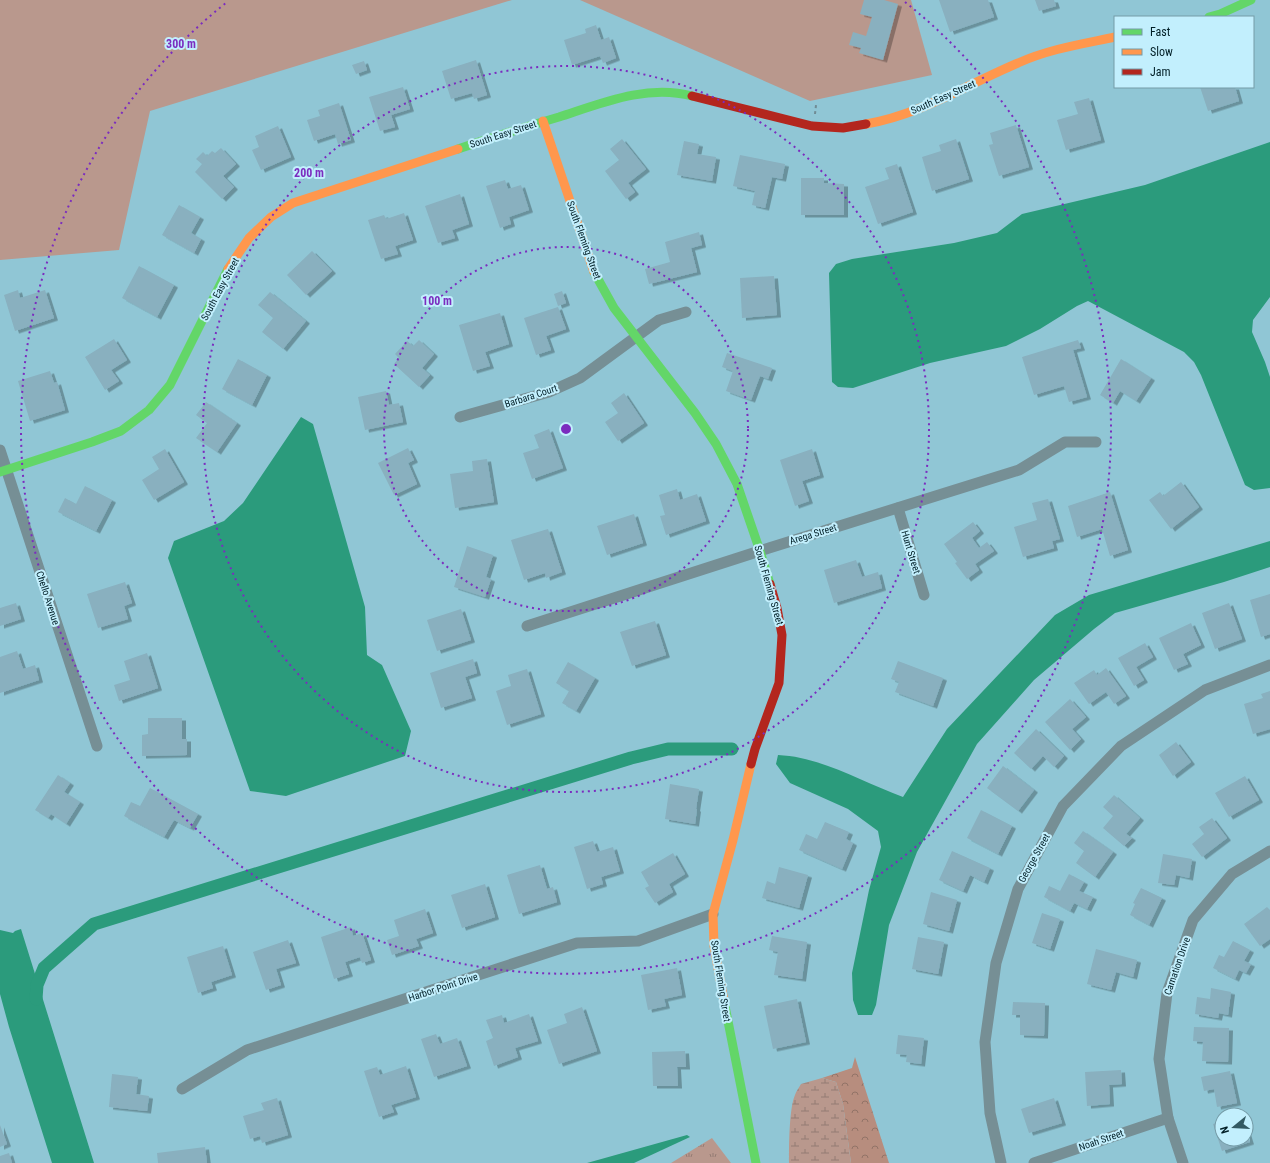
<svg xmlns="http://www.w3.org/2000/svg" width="1270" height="1163" viewBox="0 0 1270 1163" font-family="'Roboto Condensed',sans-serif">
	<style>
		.grass { fill: url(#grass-tufts) }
		.forest { fill: url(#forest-crowns) }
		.wetland { fill: url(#wetland-marsh) }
		.green { fill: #b9988d }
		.water { fill: #2b9b7c }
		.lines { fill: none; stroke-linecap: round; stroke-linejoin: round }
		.canal { stroke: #2b9b7c; stroke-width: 13 }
		.building { fill: #89b0bf; filter: url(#shadow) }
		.path { stroke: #708b94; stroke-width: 2; stroke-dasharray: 3 3; stroke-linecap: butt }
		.street { stroke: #768f95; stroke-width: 11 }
		.fast { stroke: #63d668; stroke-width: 9 }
		.slow { stroke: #ff974d; stroke-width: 9 }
		.jam { stroke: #b3261e; stroke-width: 9 }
		.ring { fill: none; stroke: #7b2cbf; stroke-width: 2; stroke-dasharray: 2 4 }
		.labels { text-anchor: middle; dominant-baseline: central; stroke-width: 4; stroke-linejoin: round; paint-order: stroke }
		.street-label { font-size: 10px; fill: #001e26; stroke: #c2effd }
		.centre { fill: #7b2cbf; stroke: #c2effd; stroke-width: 2 }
		.ring-label { font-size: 12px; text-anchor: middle; font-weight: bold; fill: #7b2cbf; stroke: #c2effd; stroke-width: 4; stroke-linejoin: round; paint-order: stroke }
	</style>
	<defs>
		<pattern id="grass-tufts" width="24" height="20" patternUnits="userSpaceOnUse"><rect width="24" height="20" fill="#b9988d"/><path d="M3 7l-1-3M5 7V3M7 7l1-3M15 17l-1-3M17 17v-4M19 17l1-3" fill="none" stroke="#947b73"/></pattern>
		<pattern id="forest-crowns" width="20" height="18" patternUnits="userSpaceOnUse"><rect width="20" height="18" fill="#b78d7e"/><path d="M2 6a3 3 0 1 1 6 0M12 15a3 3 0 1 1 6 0" fill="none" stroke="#927367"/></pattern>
		<pattern id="wetland-marsh" width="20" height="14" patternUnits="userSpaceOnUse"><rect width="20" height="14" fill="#b9988d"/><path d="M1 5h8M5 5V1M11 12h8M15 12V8" fill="none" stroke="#947b73"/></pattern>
		<filter id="shadow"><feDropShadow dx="4" dy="2.5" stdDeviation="0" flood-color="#0004"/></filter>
	</defs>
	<rect width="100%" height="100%" fill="#90c6d5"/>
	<polygon class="grass" points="712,1138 731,1163 671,1163"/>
	<polygon class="forest" points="855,1057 889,1163 851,1163 843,1104 836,1082 822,1078 852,1068"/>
	<path class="wetland" d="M822,1078l14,4 7,22 8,59h-62c0,-15 0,-55 6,-68 1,-4 4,-7 6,-11z"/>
	<g class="green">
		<polygon points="0,0 512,0 150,111 119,250 0,260"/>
		<polygon points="580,0 911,0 932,75 810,101"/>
	</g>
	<g class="water">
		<polygon points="1270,142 1270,297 1253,320 1252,332 1265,362 1270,377 1270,488 1254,490 1245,485 1201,375 1194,362 1184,352 1088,301 1077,306 1040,329 1006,346 930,363 853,388 838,387 832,382 829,273 836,264 852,259 954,243 997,233 1022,214 1145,185"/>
		<polygon points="301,417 313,424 365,607 367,655 382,665 411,731 405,756 286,796 250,791 168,558 174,541 224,521 243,503"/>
		<path d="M1270,541v26l-46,15 -109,31 -21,16 -60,51 -57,64 -60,108 -28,73 -13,80 -4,10h-14l-5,-15 -1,-27 17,-83 12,-43 -3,-16 -30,-22 -58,-26 -14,-19 2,-9c44,2 84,27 125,42l44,-68 108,-114 34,-20z"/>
		<polygon points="21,929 94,1163 52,1163 9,1027 0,994 0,930 13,933 15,931"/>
		<polygon points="687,1135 690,1137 634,1163 587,1163"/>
	</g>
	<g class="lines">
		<polyline class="canal" points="36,999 37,985 44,968 94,924 631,758 668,749 732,749"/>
	</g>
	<g class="building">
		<polygon points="864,0 884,0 898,4 883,60 859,53 861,48 849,45 853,32 866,36 872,17 860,14"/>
		<polygon points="939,0 988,0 994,17 950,32"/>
		<polygon points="1035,0 1054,0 1056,6 1039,11"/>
		<polygon points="596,25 601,40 609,37 616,58 603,63 600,56 572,65 564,40 586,33 585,29"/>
		<polygon points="476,60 487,95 474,99 472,93 451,99 442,71"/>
		<polygon points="364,61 367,70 356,74 352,65"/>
		<polygon points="403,87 410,109 391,115 395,127 380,131 369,97"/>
		<polygon points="1200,87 1235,87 1239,101 1208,111"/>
		<polygon points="1089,98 1101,140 1066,150 1057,120 1078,114 1074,102"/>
		<polygon points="339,103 351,140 338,144 335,134 314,141 307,120 320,116 318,110"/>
		<polygon points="1016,125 1029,167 999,176 989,145 993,144 990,133"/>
		<polygon points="278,126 291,157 261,170 252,150 259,147 255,136"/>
		<polygon points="622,139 646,169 628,183 635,192 626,199 605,171 619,160 610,149"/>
		<polygon points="956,139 969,179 932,191 922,157 941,151 939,145"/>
		<polygon points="684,141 699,144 697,154 716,157 712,181 677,175"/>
		<polygon points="221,148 236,164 223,176 234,187 222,199 195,172 202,164 196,159 203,152 207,156 212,151 215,153"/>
		<polygon points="740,155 785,164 782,179 772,177 765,208 752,205 755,191 733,186"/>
		<polygon points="897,164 913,212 878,224 865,187 889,179 885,168"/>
		<polygon points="801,178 824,178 824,183 844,184 844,215 801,215"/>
		<polygon points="505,180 508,189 521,185 529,210 509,217 511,224 500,228 486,186"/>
		<polygon points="460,194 469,224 452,230 455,238 438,243 425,206"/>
		<polygon points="179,205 200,217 191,233 201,239 194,253 162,235"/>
		<polygon points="404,213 413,240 395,246 398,254 381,259 368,220 384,215 386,219"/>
		<polygon points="699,232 702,245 691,248 697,272 649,284 645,269 670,262 665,242"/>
		<polygon points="312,251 332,271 306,295 287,275"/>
		<polygon points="139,266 174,285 157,317 122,298"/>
		<polygon points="774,276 777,315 742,318 740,278"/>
		<polygon points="18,290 20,298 45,290 54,318 15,331 4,295"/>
		<polygon points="562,291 566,303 558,306 554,294"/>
		<polygon points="270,292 306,321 283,349 262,332 273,318 258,305"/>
		<polygon points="558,307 566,329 546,336 551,350 536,355 524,318"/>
		<polygon points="500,313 509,344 485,352 490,366 473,371 459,325"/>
		<polygon points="114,339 127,360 111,370 119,381 105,390 85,357"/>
		<polygon points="419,340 434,354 422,368 430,375 419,387 394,364 399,358 395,354 407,341 413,346"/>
		<polygon points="1078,340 1081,348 1073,350 1087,397 1069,402 1064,386 1034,395 1022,357"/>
		<polygon points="727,353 772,368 768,379 760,376 751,400 726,391 733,371 722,367"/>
		<polygon points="238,359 267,375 252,405 222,389"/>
		<polygon points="1121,359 1151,378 1136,401 1120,391 1113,403 1100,395"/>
		<polygon points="50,371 54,383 57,382 65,410 30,421 18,381"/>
		<polygon points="386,391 389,405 399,403 403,422 365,430 358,397"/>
		<polygon points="624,393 644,423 618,441 605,422 618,413 611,403"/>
		<polygon points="206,402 237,423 217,452 196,438 207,423 196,415"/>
		<polygon points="549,429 563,468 532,479 523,453 539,448 534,435"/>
		<polygon points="408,448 414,460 408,463 417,484 394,495 378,463"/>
		<polygon points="165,449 184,482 154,500 142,480 159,469 152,457"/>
		<polygon points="812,449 820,475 802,481 809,501 795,506 780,460"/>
		<polygon points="487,459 494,502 455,508 450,474 473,471 472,461"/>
		<polygon points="1181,482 1199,507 1171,529 1149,500 1160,492 1163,496"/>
		<polygon points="85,486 112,500 96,531 58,512 65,498 76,504"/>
		<polygon points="677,489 680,500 697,494 706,521 666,535 660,516 665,515 659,495"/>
		<polygon points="1110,492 1128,550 1110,556 1102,529 1077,537 1068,506"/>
		<polygon points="1048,499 1060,539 1052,541 1054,548 1023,557 1014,527 1037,520 1032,503"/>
		<polygon points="634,514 643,543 607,555 597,526"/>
		<polygon points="973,522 980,531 972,538 979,548 987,542 994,551 975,564 979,570 967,579 955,563 957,562 944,544"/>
		<polygon points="548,529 562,572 546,578 545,573 524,580 511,540"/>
		<polygon points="467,546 493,555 486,577 491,579 485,597 454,587"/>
		<polygon points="856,560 862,577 878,572 882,588 834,603 824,570"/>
		<polygon points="125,582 132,603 124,606 128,619 98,628 87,594"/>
		<polygon points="1270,594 1270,634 1261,637 1250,600"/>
		<polygon points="16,603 21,619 0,626 0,608"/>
		<polygon points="1229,603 1242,639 1215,649 1202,613"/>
		<polygon points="461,609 471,640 437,651 427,620"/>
		<polygon points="655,621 666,655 632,666 620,632"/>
		<polygon points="1191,623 1201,645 1183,654 1188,664 1174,670 1159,638"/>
		<polygon points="1145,643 1153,657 1136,667 1144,680 1134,686 1118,658"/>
		<polygon points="17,651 23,669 35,665 39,680 0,693 0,657"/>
		<polygon points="147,653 158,688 119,701 114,685 130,680 124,661"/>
		<polygon points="473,659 477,673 465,677 472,698 441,708 430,673"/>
		<polygon points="898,661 943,678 933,706 895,692 899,682 891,679"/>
		<polygon points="568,662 595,678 576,711 562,703 569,691 556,683"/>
		<polygon points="1106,668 1126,696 1114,704 1106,692 1089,704 1074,683 1094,670 1097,675"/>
		<polygon points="527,669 541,714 507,725 496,691 511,686 508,675"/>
		<polygon points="1270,691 1270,729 1253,734 1244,704 1263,698 1261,694"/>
		<polygon points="1070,699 1086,717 1072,729 1081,739 1070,750 1045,722"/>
		<polygon points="148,718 182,718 182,739 187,739 187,755 142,756 142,735 148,734"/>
		<polygon points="1036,729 1064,756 1054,767 1043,756 1031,769 1014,753"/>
		<polygon points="1176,742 1191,762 1173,776 1159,755"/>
		<polygon points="1003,766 1034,790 1018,811 987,788"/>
		<polygon points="58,775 70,783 64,792 80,802 66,824 51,814 48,818 35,810"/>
		<polygon points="1245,776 1259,800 1229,817 1215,793"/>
		<polygon points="670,784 699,789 696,809 697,809 695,824 665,819"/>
		<polygon points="150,788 198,814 190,828 174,820 164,837 124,816 131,802 140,806"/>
		<polygon points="1114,795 1140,818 1126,834 1132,838 1124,846 1103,828 1113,816 1103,807"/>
		<polygon points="981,810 1012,826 998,854 967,838"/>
		<polygon points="1212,818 1227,838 1202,857 1192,844 1204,834 1199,827"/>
		<polygon points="825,822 849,832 846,839 853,843 842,869 799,850 806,834 817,839"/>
		<polygon points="1083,831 1113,852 1095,877 1076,863 1084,851 1074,843"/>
		<polygon points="593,841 597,852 613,847 620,871 601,877 603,884 587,889 574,847"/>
		<polygon points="952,851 990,868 984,882 970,875 963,891 939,880"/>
		<polygon points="673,853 685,874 669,884 673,892 655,903 645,888 649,886 641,872"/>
		<polygon points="1163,854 1192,859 1189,878 1176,875 1174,885 1158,883"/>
		<polygon points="540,865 547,889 553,887 557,902 519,914 507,875"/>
		<polygon points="779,867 808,875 799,908 762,898 767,881 775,884"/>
		<polygon points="1069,874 1084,882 1079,891 1093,897 1087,909 1074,903 1070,911 1044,897 1049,886 1060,891"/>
		<polygon points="485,884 495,917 462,928 451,895"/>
		<polygon points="1141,888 1162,898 1149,925 1130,915 1135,904 1133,903"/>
		<polygon points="931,892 957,900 949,931 923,924"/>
		<polygon points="1267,907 1270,910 1270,939 1260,946 1244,924"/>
		<polygon points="425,909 433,933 416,939 419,946 392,955 387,940 399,936 394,920"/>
		<polygon points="1042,913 1060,919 1050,949 1032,943"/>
		<polygon points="351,927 353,936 362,933 371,960 362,963 360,957 345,962 349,974 334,979 321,937"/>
		<polygon points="772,936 807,942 802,979 774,975 778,952 769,950"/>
		<polygon points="918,937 944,942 938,974 912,969"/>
		<polygon points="288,940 296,963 276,969 281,985 266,990 253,952"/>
		<polygon points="1233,941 1250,950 1244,961 1251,964 1246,973 1239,970 1235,979 1213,968 1219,955 1224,957"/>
		<polygon points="223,946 232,975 211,982 213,988 198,993 187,957"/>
		<polygon points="1096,949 1137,960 1133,977 1116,972 1111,990 1087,984"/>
		<polygon points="677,968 682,995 664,999 666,1006 648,1010 641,975"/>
		<polygon points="1211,988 1231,992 1228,1015 1219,1013 1218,1018 1195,1014 1197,997 1210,999"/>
		<polygon points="797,999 806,1042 773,1049 764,1006"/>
		<polygon points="1013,1002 1045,1003 1044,1036 1020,1035 1020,1015 1012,1015"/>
		<polygon points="582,1007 597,1051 559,1064 547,1030 567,1023 564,1014"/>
		<polygon points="529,1014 538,1041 515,1048 518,1057 494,1066 486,1041 493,1038 486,1020 502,1015 504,1023"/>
		<polygon points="1194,1027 1229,1028 1228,1062 1202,1061 1203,1042 1193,1041"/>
		<polygon points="436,1034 440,1044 457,1038 467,1066 434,1077 421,1039"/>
		<polygon points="898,1035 924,1038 921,1064 906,1062 907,1055 896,1054"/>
		<polygon points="685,1051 686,1067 677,1067 678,1086 653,1086 652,1052"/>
		<polygon points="406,1066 416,1097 391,1105 394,1112 379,1117 364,1071 377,1067 380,1075"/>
		<polygon points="1121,1070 1122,1084 1109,1085 1110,1104 1087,1106 1085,1072"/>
		<polygon points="1230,1071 1237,1103 1217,1107 1214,1089 1204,1091 1201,1077"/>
		<polygon points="112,1074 138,1077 136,1094 149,1096 147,1111 109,1107"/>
		<polygon points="277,1098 288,1135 262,1143 260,1136 250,1139 243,1116 264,1110 261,1103"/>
		<polygon points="1054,1098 1062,1123 1029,1133 1021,1109"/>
		<polygon points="1222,1121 1222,1139 1246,1139 1246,1129 1250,1142 1222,1151 1213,1124"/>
		<polygon points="0,1125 7,1144 0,1147"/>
		<polygon points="205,1147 207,1163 158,1163 157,1153"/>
		<polygon points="9,1153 12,1163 0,1163 0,1156"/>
	</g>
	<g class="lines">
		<polyline class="path" points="815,114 816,105"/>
		<g class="street">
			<polyline points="460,417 549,392 580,378 659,320 686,312"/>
			<polyline points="0,450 97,746"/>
			<polyline points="898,508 924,595"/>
			<polyline points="527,626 769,548 1019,470 1065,442 1096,442"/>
			<polyline points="182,1089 247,1050 577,943 638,941 713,914"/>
			<polyline points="1001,1163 990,1113 985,1042 996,963 1018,889 1063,806 1121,746 1205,690 1270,665"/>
			<polyline points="1034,1163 1168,1118"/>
			<polyline points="1183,1163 1168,1118 1159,1059 1167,993 1193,920 1232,874 1270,851"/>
		</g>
		<g class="fast">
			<polyline points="1209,17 1220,14 1251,0"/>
			<path d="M458,149c33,-11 67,-22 101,-32 43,-14 88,-33 133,-21"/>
			<polyline points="594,272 614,308 695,413 716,444 737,484 760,551 770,584"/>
			<polyline points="0,472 92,442 121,431 149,410 170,385 228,269"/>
			<polyline points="724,1001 756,1163"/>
		</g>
		<g class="slow">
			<polyline points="543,121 594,272"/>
			<path d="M866,124c54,-9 102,-40 152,-61 31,-14 64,-19 97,-26"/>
			<polyline points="228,269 249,238 271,217 293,203 458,149"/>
			<polyline points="724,1001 714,946 713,914 733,840 751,764"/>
		</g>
		<g class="jam">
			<polyline points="692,96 812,126 843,128 866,124"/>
			<polyline points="751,764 755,749 779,683 782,635 777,608 770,584"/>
		</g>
	</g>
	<g class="ring">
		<circle cx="566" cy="429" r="182"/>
		<circle cx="566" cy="429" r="363"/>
		<path d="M905 2A545 545 0 1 1 227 2"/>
	</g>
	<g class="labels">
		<g class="street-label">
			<text transform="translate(943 97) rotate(-24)">South Easy Street</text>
			<text transform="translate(503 134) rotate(-18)">South Easy Street</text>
			<text transform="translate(584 240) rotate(70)">South Fleming Street</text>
			<text transform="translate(220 289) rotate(-62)">South Easy Street</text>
			<text transform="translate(531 396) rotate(-18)">Barbara Court</text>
			<text transform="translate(813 534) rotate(-17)">Arega Street</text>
			<text transform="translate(911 552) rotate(73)">Hunt Street</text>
			<text transform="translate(769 585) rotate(74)">South Fleming Street</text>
			<text transform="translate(48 598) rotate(72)">Chello Avenue</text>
			<text transform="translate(1034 858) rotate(-61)">George Street</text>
			<text transform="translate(1177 966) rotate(-71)">Carnation Drive</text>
			<text transform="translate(721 981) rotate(81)">South Fleming Street</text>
			<text transform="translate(443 987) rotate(-18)">Harbor Point Drive</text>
			<text transform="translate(1101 1140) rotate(-19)">Noah Street</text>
		</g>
	</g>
	<circle cx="566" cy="429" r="6" class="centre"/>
	<g class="ring-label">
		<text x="181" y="48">300 m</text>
		<text x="309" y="177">200 m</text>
		<text x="437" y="305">100 m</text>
	</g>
	<rect x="1114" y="16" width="140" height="72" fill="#c2effd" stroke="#749ba7"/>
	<rect x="1122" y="29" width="20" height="6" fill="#63d668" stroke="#749ba7"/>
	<text x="1150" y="36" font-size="12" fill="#001e26">Fast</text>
	<rect x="1122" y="49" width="20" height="6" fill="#ff974d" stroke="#749ba7"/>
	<text x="1150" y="56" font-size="12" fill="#001e26">Slow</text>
	<rect x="1122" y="69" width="20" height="6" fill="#b3261e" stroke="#749ba7"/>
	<text x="1150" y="76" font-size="12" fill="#001e26">Jam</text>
	<g transform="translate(1234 1127) rotate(252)"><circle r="19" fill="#c2effd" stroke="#749ba7"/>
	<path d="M0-3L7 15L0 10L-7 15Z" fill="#325963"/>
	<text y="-6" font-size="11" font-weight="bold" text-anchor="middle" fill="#001e26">N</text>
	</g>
</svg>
